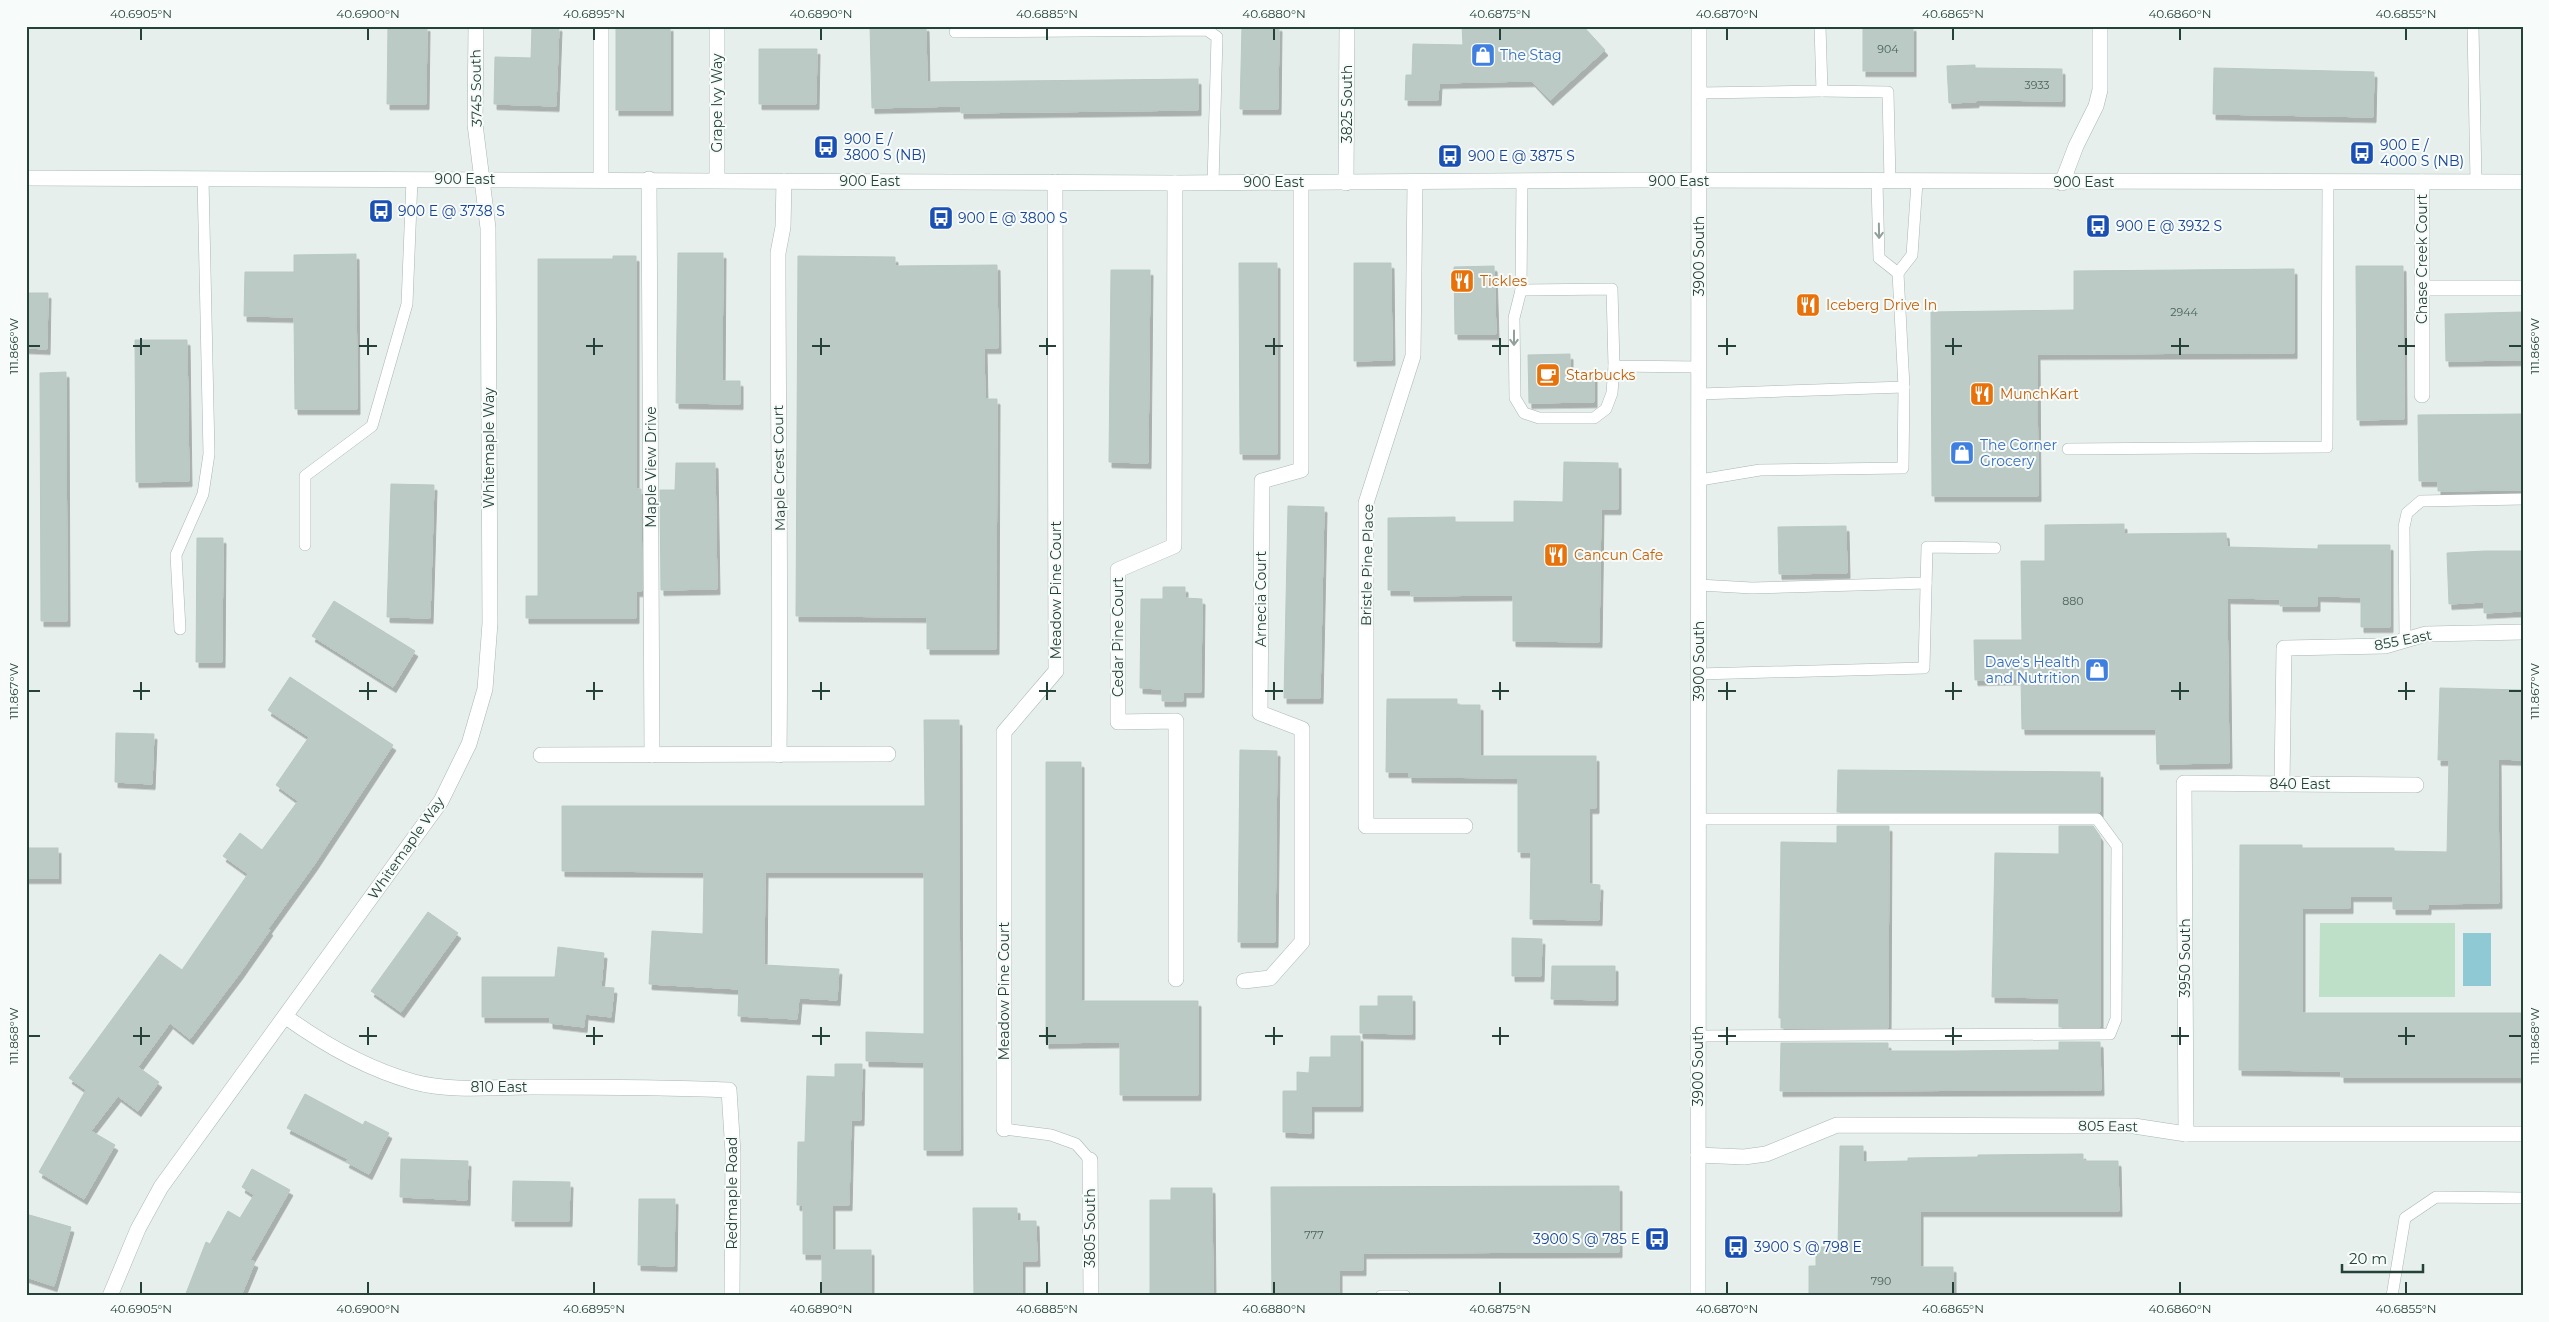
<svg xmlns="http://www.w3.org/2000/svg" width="2549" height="1322" viewBox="0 0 2549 1322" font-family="Montserrat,sans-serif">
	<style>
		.green { fill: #bfe0c8 }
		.water { fill: #8ec9d4 }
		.building { fill: #bbcac4; stroke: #b8c9c2; filter: url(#shadow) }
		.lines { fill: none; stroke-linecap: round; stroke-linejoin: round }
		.lane-casing { stroke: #a8b8b2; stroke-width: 12 }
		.street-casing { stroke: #a8b8b2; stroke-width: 16 }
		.secondary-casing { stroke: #a4bbb3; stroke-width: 16 }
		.lane { stroke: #fff; stroke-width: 11 }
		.street { stroke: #fff; stroke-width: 15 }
		.secondary { stroke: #fff; stroke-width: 15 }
		.oneway { stroke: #92a09c }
		.ticks { fill: none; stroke: #24423a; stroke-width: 2 }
		.labels { text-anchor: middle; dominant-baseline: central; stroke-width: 4; stroke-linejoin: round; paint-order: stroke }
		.number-label { font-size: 11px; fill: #4a645c }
		.shop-label { font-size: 14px; fill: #366cbe; stroke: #f7fbf9; text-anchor: start }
		.street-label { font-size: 14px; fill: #24423a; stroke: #f7fbf9 }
		.transit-label { font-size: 14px; fill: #164399; stroke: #f7fbf9; text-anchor: start }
		.food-label { font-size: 14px; fill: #c56008; stroke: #f7fbf9; text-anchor: start }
		.neatline { fill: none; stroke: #24423a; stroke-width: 2 }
		.ticks-label { font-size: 12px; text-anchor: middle; fill: #24423a }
	</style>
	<defs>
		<filter id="shadow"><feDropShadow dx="3" dy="5.5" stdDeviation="0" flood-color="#0004"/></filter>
	</defs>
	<rect width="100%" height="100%" fill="#e6efeb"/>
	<polygon class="green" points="2320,923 2455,923 2455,997 2319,997"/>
	<rect class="water" x="2463" y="933" width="28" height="53"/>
	<g class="building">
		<polygon points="388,26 427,26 426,104 387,104"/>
		<polygon points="532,26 559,26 556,106 494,104 495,57 531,58"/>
		<rect x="616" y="26" width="54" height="84"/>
		<polygon points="870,26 926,26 927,82 1198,79 1198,110 961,113 961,106 872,108"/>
		<polygon points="1242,26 1279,26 1278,109 1240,109"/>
		<polygon points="1462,26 1583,26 1605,50 1550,100 1532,81 1439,83 1438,100 1405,100 1406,75 1412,75 1413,44 1463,45"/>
		<rect x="1863" y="26" width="50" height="45"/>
		<polygon points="759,49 817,49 816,104 759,104"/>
		<polygon points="1975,65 1975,68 2062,69 2062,101 1976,100 1976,102 1949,103 1947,66"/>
		<polygon points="2214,68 2374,72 2373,117 2213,114"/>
		<polygon points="678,253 723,253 722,381 740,381 740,404 676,403"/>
		<polygon points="356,254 357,409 295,409 294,317 244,316 245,272 294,272 294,255"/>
		<polygon points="613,256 636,256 636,489 641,489 642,591 636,591 636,618 526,618 526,596 538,596 538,259 613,259"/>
		<polygon points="798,256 895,257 895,266 997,265 998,348 984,348 985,399 997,399 996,649 927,649 927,617 796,616"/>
		<polygon points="1239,263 1277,263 1277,454 1240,454"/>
		<polygon points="1354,263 1391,263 1392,360 1354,361"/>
		<polygon points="1494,266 1496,334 1455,334 1454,267"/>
		<polygon points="2356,266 2403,266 2404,419 2357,420"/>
		<polygon points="2294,269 2294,353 2037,354 2038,496 1932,496 1931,312 2074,310 2074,271"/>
		<polygon points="1111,270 1150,270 1148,463 1109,462"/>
		<polygon points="26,293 48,293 47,349 26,348"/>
		<polygon points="2523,312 2523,360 2446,361 2445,314"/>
		<polygon points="135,340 187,340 189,481 136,482"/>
		<polygon points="1570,354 1570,375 1594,374 1594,402 1529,403 1528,355"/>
		<polygon points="66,372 67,621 41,621 40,373"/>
		<polygon points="2523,414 2523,490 2438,491 2438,481 2419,481 2418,415"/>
		<polygon points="1564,462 1618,463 1618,509 1601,509 1599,642 1513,641 1513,595 1411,596 1411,590 1388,590 1388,518 1455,517 1455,522 1514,522 1514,501 1563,502"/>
		<polygon points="676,463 715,463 717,589 661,590 660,490 675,490"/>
		<polygon points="391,484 434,485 430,618 387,617"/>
		<polygon points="1288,506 1324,507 1320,698 1284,698"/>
		<polygon points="2124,524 2124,534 2226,533 2227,547 2318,549 2318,545 2390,545 2390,627 2361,627 2361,597 2317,596 2317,606 2280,606 2280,599 2227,598 2229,763 2157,764 2156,729 2022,729 2021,679 1975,680 1974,640 2022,640 2021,561 2045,561 2045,525"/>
		<polygon points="1846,526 1847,573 1779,574 1778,527"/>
		<polygon points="197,538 223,538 222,662 196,662"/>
		<polygon points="2485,551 2523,551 2523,611 2484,613 2484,602 2449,604 2447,553"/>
		<polygon points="1163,587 1185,587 1185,598 1202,599 1201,692 1183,692 1183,701 1162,701 1162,689 1140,688 1141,599 1163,599"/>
		<polygon points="334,601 415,651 393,687 312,636"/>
		<polygon points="290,677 393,745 314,865 268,929 270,930 240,973 190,1039 170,1023 138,1067 159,1082 138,1111 118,1096 91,1131 115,1145 84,1199 39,1172 86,1090 69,1078 160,954 182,970 248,874 223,856 240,833 262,850 298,801 276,785 309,737 268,710"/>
		<polygon points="2440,688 2523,690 2523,760 2498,759 2499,903 2428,904 2428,909 2393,909 2393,896 2350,896 2350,908 2302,908 2302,1013 2523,1013 2523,1077 2341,1077 2341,1071 2239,1070 2240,845 2302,845 2302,848 2394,848 2394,851 2447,852 2449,760 2438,760"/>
		<polygon points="1387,699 1457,699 1457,705 1480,705 1480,756 1596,756 1596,808 1589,808 1589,884 1600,885 1599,920 1530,919 1531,852 1518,852 1518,778 1409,777 1409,772 1386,772"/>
		<polygon points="924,720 959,720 960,1150 924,1150 924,1062 866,1061 866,1032 924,1034 924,872 765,872 764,965 839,969 837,1000 799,998 797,1019 738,1016 739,989 649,984 652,931 703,934 704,872 562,871 562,806 925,806"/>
		<polygon points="116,733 154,734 152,784 115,782"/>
		<polygon points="1240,750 1277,751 1275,942 1238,942"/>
		<polygon points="1046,762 1081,762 1081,1001 1198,1001 1198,1095 1120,1095 1120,1042 1046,1043"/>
		<polygon points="1838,770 2100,772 2100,812 1837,812"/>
		<polygon points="1837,826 1889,826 1888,1028 1781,1028 1781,1018 1779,1018 1781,842 1837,843"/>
		<polygon points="2059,826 2093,826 2100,836 2100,1027 2059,1027 2059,998 1992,997 1995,853 2059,854"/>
		<rect x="26" y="848" width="32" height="30"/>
		<polygon points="428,912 458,933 401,1012 371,991"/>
		<polygon points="1512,938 1542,939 1541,976 1512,976"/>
		<polygon points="558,947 604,953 601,987 614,988 611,1017 585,1014 584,1027 550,1023 550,1017 482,1017 482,977 555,977"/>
		<polygon points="1552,966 1615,966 1615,1000 1551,999"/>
		<polygon points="1378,996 1412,996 1412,1034 1360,1033 1360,1006 1378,1006"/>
		<polygon points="1331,1036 1360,1036 1360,1106 1311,1106 1311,1133 1283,1132 1283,1091 1297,1091 1297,1072 1309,1073 1310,1057 1331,1057"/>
		<polygon points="2059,1042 2100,1042 2101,1090 1780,1091 1781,1043 1888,1043 1888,1051 1954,1051 2059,1050"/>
		<polygon points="835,1064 862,1064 861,1120 851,1120 849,1205 832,1205 832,1250 871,1250 871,1296 822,1296 822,1254 803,1254 803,1205 797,1205 798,1142 805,1142 807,1076 835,1077"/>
		<polygon points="305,1094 363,1125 365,1121 389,1133 369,1174 346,1162 348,1159 287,1128"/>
		<polygon points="1840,1146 1863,1146 1863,1162 1908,1161 1908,1158 1978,1157 1978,1155 2083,1154 2083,1161 2118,1161 2119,1211 1920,1211 1920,1267 1953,1267 1953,1296 1809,1296 1809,1266 1816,1266 1816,1247 1838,1247"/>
		<polygon points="401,1159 468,1161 467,1200 400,1197"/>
		<polygon points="252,1169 290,1190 250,1260 255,1262 241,1296 185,1296 206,1242 210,1244 228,1211 240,1218 254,1195 242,1187"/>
		<polygon points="513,1181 570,1182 569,1221 512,1221"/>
		<polygon points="1619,1186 1619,1252 1363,1253 1363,1270 1339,1270 1339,1296 1272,1296 1271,1187"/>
		<polygon points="1171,1188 1212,1188 1213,1296 1150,1296 1150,1200 1171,1200"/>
		<polygon points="639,1199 675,1199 674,1266 638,1265"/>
		<polygon points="973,1208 1017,1208 1017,1221 1036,1221 1037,1261 1022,1261 1022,1296 974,1296"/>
		<polygon points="26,1214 71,1227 54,1286 26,1277"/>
	</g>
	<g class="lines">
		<defs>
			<g id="lane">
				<polyline points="2473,26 2476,182"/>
				<polyline points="955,32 1207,30 1217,37 1213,183"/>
				<polyline points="1822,91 1888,92 1890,182"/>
				<polyline points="1699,93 1822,91 1820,26"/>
				<polyline points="1522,181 1521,290 1612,289 1614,366 1699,367"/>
				<polyline points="1877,182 1879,258 1898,273 1912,255 1917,182"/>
				<polyline points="1521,290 1514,318 1515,398 1524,413 1539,418 1594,418 1606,409 1612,393 1614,366"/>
				<polyline points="1700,394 1904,387 1898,273"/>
				<polyline points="2068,449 2327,447 2328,182"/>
				<polyline points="1700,480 1760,470 1903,468 1904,387"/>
				<polyline points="305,545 305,476 372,426 407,304 412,179"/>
				<polyline points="1699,585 1752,588 1926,583"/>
				<polyline points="180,629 176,555 203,494 209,454 203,178"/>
				<polyline points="2405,640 2404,527 2407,513 2421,501 2523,499"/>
				<polyline points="1699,674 1924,668 1927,547 1995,548"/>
				<polyline points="1698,1036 2110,1034 2116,1019 2117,846 2097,819 1699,819"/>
				<polyline points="1004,1129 1051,1135 1076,1144 1090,1160"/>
				<polyline points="1381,1296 1405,1296"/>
				<polyline points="2392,1296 2405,1218 2436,1197 2523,1198"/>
			</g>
			<g id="street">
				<polyline points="601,26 601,179"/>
				<polyline points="717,26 717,180"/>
				<polyline points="649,179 652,755"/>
				<polyline points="1415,182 1413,356 1366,503 1366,826 1465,826"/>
				<polyline points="2422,182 2422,395"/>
				<polyline points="1175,183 1174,546 1118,570 1118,722 1176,721 1176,979"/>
				<polyline points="1346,183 1347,26"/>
				<polyline points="2062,183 2076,146 2096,106 2100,90 2100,26"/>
				<polyline points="2422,288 2523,288"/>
				<polyline points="541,755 888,754"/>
				<path d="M779,755c2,-167 -1,-334 -1,-502l5,-26 1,-46"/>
				<polyline points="2282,784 2284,648 2385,646 2426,634 2523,632"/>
				<polyline points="1244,981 1270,978 1302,942 1302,729 1260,713 1262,481 1301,470 1301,182"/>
				<path d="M286,1017c39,28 81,52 128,65 37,10 80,5 118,5 66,0 131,0 197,3l4,63 -1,143"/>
				<polyline points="1004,1129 1004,732 1056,671 1055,182"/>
				<polyline points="2186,1134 2184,783 2416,785"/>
				<polyline points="1698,1155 1744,1157 1766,1154 1837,1125 2134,1126 2186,1134 2523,1134"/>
				<polyline points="1090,1160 1091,1296"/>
				<polyline points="110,1296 138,1229 161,1187 441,801 469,744 485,689 490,623 488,228 475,124 476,26"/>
			</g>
			<g id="secondary">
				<polyline points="26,178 1175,183 1635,180 2523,182"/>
				<polyline points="1698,1296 1699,26"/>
			</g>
		</defs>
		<use href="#lane" class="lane-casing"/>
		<use href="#street" class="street-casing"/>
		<use href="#secondary" class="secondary-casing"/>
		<use href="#lane" class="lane"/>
		<use href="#street" class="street"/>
		<use href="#secondary" class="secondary"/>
	</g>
	<defs><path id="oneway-shaft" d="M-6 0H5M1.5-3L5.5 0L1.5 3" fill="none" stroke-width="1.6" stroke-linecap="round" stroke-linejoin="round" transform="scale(1.25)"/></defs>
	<g class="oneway">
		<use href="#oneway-shaft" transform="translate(1879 231) rotate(89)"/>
		<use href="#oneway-shaft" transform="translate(1514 338) rotate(90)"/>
	</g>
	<path class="ticks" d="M141,28v12M368,28v12M594,28v12M821,28v12M1047,28v12M1274,28v12M1500,28v12M1727,28v12M1953,28v12M2180,28v12M2406,28v12M141,338v17M368,338v17M594,338v17M821,338v17M1047,338v17M1274,338v17M1500,338v17M1727,338v17M1953,338v17M2180,338v17M2406,338v17M28,346h12M133,346h17M359,346h18M586,346h17M812,346h18M1039,346h17M1265,346h18M1492,346h17M1718,346h18M1945,346h17M2171,346h18M2398,346h17M2509,346h13M141,682v18M368,682v18M594,682v18M821,682v18M1047,682v18M1274,682v18M1500,682v18M1727,682v18M1953,682v18M2180,682v18M2406,682v18M28,691h12M133,691h17M359,691h18M586,691h17M812,691h18M1039,691h17M1265,691h18M1492,691h17M1718,691h18M1945,691h17M2171,691h18M2398,691h17M2509,691h13M141,1027v18M368,1027v18M594,1027v18M821,1027v18M1047,1027v18M1274,1027v18M1500,1027v18M1727,1027v18M1953,1027v18M2180,1027v18M2406,1027v18M28,1036h12M133,1036h17M359,1036h18M586,1036h17M812,1036h18M1039,1036h17M1265,1036h18M1492,1036h17M1718,1036h18M1945,1036h17M2171,1036h18M2398,1036h17M2509,1036h13M141,1282v12M368,1282v12M594,1282v12M821,1282v12M1047,1282v12M1274,1282v12M1500,1282v12M1727,1282v12M1953,1282v12M2180,1282v12M2406,1282v12"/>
	<defs>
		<symbol id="shop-square" viewBox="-11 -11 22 22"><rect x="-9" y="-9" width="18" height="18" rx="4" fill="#3f7fe0" stroke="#f7fbf9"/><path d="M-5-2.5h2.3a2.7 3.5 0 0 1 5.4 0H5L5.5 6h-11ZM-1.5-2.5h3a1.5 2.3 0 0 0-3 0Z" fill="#fff"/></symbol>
		<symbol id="bus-square" viewBox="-11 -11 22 22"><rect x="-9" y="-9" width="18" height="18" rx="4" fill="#1a4fb4" stroke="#f7fbf9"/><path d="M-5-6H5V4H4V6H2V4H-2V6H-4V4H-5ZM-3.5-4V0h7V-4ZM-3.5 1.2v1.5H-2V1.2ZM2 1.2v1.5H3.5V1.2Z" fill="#fff"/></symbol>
		<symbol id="restaurant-square" viewBox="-11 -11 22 22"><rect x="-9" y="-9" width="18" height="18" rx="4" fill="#e8710a" stroke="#f7fbf9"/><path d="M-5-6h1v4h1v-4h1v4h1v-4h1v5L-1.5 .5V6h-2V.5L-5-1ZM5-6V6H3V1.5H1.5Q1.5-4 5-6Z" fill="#fff"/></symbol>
		<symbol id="cafe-square" viewBox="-11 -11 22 22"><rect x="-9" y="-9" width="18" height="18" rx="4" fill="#e8710a" stroke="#f7fbf9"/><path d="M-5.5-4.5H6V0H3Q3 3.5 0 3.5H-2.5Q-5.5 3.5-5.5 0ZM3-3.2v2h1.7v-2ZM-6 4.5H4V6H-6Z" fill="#fff"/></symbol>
	</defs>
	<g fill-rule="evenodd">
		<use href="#shop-square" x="1469" y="41" width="28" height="28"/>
		<use href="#bus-square" x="812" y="133" width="28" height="28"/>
		<use href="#bus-square" x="2348" y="139" width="28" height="28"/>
		<use href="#bus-square" x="1436" y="142" width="28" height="28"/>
		<use href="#bus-square" x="367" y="197" width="28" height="28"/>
		<use href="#bus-square" x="927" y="204" width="28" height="28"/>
		<use href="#bus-square" x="2084" y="212" width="28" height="28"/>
		<use href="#restaurant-square" x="1448" y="267" width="28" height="28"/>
		<use href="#restaurant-square" x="1794" y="291" width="28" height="28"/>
		<use href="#cafe-square" x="1534" y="361" width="28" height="28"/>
		<use href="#restaurant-square" x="1968" y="380" width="28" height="28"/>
		<use href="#shop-square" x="1948" y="439" width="28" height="28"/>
		<use href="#restaurant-square" x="1542" y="541" width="28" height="28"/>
		<use href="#shop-square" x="2083" y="656" width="28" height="28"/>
		<use href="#bus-square" x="1643" y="1225" width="28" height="28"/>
		<use href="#bus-square" x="1722" y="1233" width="28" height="28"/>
	</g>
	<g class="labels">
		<g class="number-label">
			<text x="1888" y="49">904</text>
			<text x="2037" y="85">3933</text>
			<text x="2184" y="312">2944</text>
			<text x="2073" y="601">880</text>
			<text x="1314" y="1235">777</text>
			<text x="1881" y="1281">790</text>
		</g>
		<g class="shop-label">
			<text x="1500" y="55">The Stag</text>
			<text x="1980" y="445">The Corner<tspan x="1980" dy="16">Grocery</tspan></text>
			<text x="2080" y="662" text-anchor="end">Dave's Health<tspan x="2080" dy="16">and Nutrition</tspan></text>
		</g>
		<g class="street-label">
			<text transform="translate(476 88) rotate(-91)">3745 South</text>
			<text transform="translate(717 103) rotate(-90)">Grape Ivy Way</text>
			<text transform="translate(1347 104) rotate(-90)">3825 South</text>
			<text x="465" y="179">900 East</text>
			<text x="870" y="181">900 East</text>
			<text x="1679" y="181">900 East</text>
			<text x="1274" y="182">900 East</text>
			<text x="2084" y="182">900 East</text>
			<text transform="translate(1699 256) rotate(-90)">3900 South</text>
			<text transform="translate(2422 259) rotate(-90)">Chase Creek Court</text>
			<text transform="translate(489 448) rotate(-90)">Whitemaple Way</text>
			<text transform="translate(651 467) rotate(-90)">Maple View Drive</text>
			<text transform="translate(779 468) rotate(-91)">Maple Crest Court</text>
			<text transform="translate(1367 565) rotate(-89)">Bristle Pine Place</text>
			<text transform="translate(1056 590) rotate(-90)">Meadow Pine Court</text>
			<text transform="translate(1261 599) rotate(-90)">Arnecia Court</text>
			<text transform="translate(1118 637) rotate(-90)">Cedar Pine Court</text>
			<text transform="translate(2403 640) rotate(-11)">855 East</text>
			<text transform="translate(1699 661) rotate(-90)">3900 South</text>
			<text x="2300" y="784">840 East</text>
			<text transform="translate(406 848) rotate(-55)">Whitemaple Way</text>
			<text transform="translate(2185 958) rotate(-90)">3950 South</text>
			<text transform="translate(1004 991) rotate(-90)">Meadow Pine Court</text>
			<text transform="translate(1698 1066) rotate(-90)">3900 South</text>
			<text x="499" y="1087">810 East</text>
			<text transform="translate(2108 1126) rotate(1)">805 East</text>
			<text transform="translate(732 1193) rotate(-90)">Redmaple Road</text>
			<text transform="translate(1090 1228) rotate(-90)">3805 South</text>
		</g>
		<g class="transit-label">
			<text x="844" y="139">900 E /<tspan x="844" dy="16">3800 S (NB)</tspan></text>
			<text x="2380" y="145">900 E /<tspan x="2380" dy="16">4000 S (NB)</tspan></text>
			<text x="1468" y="156">900 E @ 3875 S</text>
			<text x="398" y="211">900 E @ 3738 S</text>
			<text x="958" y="218">900 E @ 3800 S</text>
			<text x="2116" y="226">900 E @ 3932 S</text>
			<text x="1640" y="1239" text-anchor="end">3900 S @ 785 E</text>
			<text x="1754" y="1247">3900 S @ 798 E</text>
		</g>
		<g class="food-label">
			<text x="1480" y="281">Tickles</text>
			<text x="1826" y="305">Iceberg Drive In</text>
			<text x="1566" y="375">Starbucks</text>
			<text x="2000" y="394">MunchKart</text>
			<text x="1574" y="555">Cancun Cafe</text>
		</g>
	</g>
	<rect width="2549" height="1322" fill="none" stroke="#f7fbf9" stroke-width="55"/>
	<path d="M2342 1264v8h81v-8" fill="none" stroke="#24423a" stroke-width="2.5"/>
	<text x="2349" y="1264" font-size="15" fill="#24423a" stroke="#f7fbf9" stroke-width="4" paint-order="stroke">20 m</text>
	<rect x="28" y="28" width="2494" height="1266" class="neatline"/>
	<g class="ticks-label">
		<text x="141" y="18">40.6905°N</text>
		<text x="368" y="18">40.6900°N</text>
		<text x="594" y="18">40.6895°N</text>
		<text x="821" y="18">40.6890°N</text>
		<text x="1047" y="18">40.6885°N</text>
		<text x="1274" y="18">40.6880°N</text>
		<text x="1500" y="18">40.6875°N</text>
		<text x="1727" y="18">40.6870°N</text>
		<text x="1953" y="18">40.6865°N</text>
		<text x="2180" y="18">40.6860°N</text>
		<text x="2406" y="18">40.6855°N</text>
		<text transform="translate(2535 346) rotate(-90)" y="4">111.866°W</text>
		<text transform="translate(14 346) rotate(-90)" y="4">111.866°W</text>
		<text transform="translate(2535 691) rotate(-90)" y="4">111.867°W</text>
		<text transform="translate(14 691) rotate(-90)" y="4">111.867°W</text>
		<text transform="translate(2535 1036) rotate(-90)" y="4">111.868°W</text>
		<text transform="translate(14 1036) rotate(-90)" y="4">111.868°W</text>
		<text x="141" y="1313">40.6905°N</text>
		<text x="368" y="1313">40.6900°N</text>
		<text x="594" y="1313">40.6895°N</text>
		<text x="821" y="1313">40.6890°N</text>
		<text x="1047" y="1313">40.6885°N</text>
		<text x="1274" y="1313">40.6880°N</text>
		<text x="1500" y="1313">40.6875°N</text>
		<text x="1727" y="1313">40.6870°N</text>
		<text x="1953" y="1313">40.6865°N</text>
		<text x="2180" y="1313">40.6860°N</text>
		<text x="2406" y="1313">40.6855°N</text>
	</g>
</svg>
